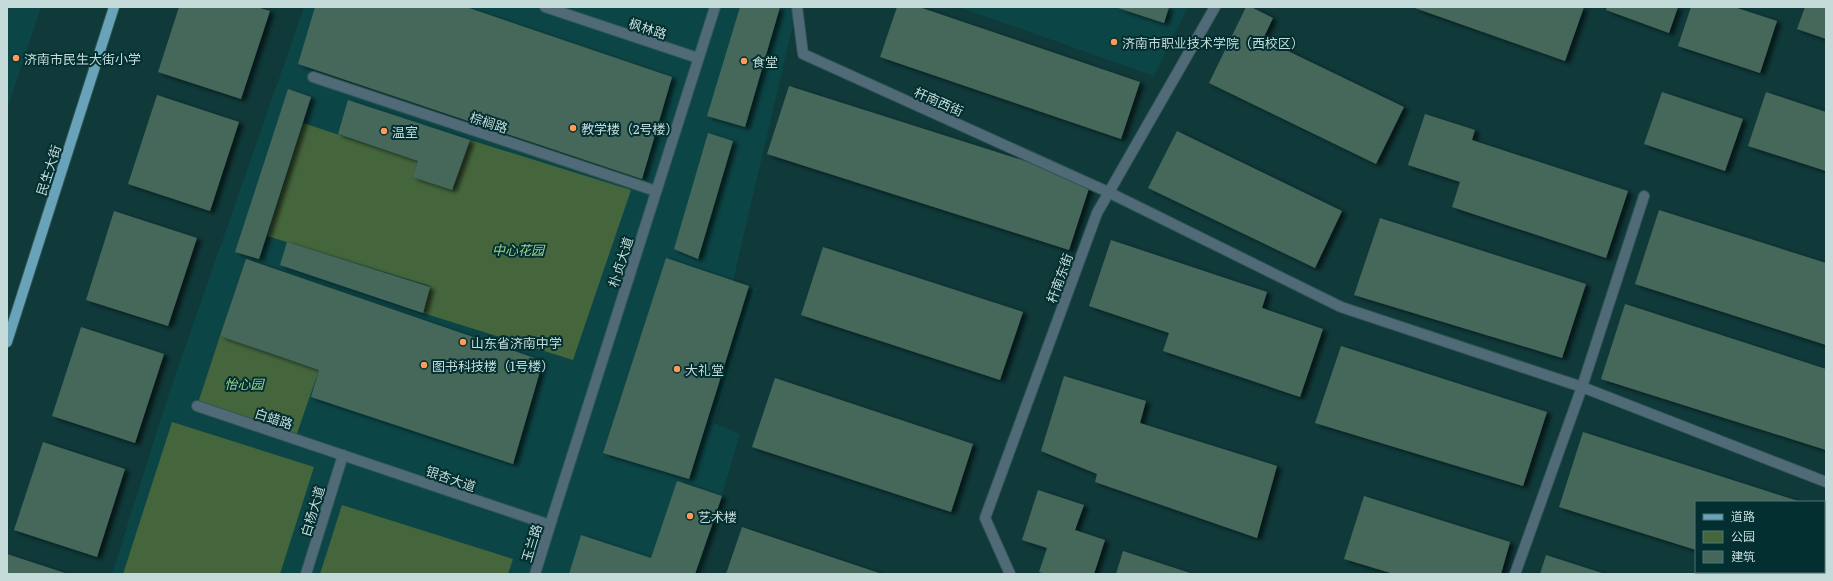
<svg xmlns="http://www.w3.org/2000/svg" width="1833" height="581" viewBox="0 0 1833 581" font-family="Literata,'Noto Sans SC',serif">
	<style>
		.built { fill: #0c4546 }
		.green { fill: #45663c }
		.building { fill: #45675a; filter: url(#shadow) }
		.lines { fill: none; stroke-linecap: round; stroke-linejoin: round }
		.minor-casing { stroke: #315657; stroke-width: 12 }
		.major-casing { stroke: #315657; stroke-width: 12 }
		.minor { stroke: #506b77; stroke-width: 10 }
		.major { stroke: #69a3ba; stroke-width: 10 }
		.poi-dot { fill: #fe9b58; stroke: #032f30; stroke-width: 1.5 }
		.labels { text-anchor: middle; dominant-baseline: central; stroke-width: 4; stroke-linejoin: round; paint-order: stroke }
		.street-label { font-size: 13px; fill: #c5dbda; stroke: #032f30 }
		.poi-label { font-size: 13px; fill: #c5dbda; stroke: #032f30; text-anchor: start }
		.park-label { font-size: 13px; font-style: italic; fill: #9fd690; stroke: #032f30 }
	</style>
	<defs>
		<filter id="shadow"><feDropShadow dx="4.5" dy="2.5" stdDeviation="2" flood-color="#0009"/></filter>
	</defs>
	<rect width="100%" height="100%" fill="#10393a"/>
	<g class="built">
		<polygon points="7,7 41,7 7,109"/>
		<polygon points="304,7 797,7 733,281 757,288 714,423 740,434 699,574 112,574 168,396"/>
		<polygon points="959,7 1188,7 1154,76"/>
	</g>
	<g class="green">
		<polygon points="303,123 418,161 412,177 452,190 470,140 631,190 573,360 423,313 430,286 267,236"/>
		<polygon points="220,336 319,370 295,439 197,406"/>
		<polygon points="172,422 314,467 280,574 123,574"/>
		<polygon points="342,505 513,559 508,574 320,574"/>
	</g>
	<g class="building">
		<polygon points="179,7 257,7 270,11 241,99 158,72"/>
		<polygon points="315,7 466,7 672,77 642,179 298,64"/>
		<polygon points="740,7 780,7 745,127 707,116"/>
		<polygon points="897,7 919,7 1140,82 1121,139 880,57"/>
		<polygon points="1115,7 1169,7 1164,23"/>
		<polygon points="1246,7 1251,7 1273,18 1263,39 1404,107 1376,164 1209,83"/>
		<polygon points="1412,7 1584,7 1565,61"/>
		<polygon points="1607,7 1678,7 1669,33 1606,10"/>
		<polygon points="1691,7 1734,7 1777,21 1760,73 1678,46"/>
		<polygon points="1805,7 1826,7 1826,39 1797,29"/>
		<polygon points="789,86 1091,182 1069,250 767,154"/>
		<polygon points="288,89 311,97 259,259 235,252"/>
		<polygon points="1662,92 1743,119 1725,171 1644,144"/>
		<polygon points="1766,92 1826,112 1826,171 1748,146"/>
		<polygon points="157,95 239,122 210,211 128,184"/>
		<polygon points="348,100 470,140 452,190 412,177 418,161 338,134"/>
		<polygon points="1425,114 1475,130 1472,140 1628,191 1606,258 1452,207 1460,182 1408,165"/>
		<polygon points="1177,131 1342,211 1315,268 1148,188"/>
		<polygon points="708,133 733,141 698,259 674,249"/>
		<polygon points="1659,210 1826,263 1826,345 1635,284"/>
		<polygon points="114,211 197,238 168,326 86,300"/>
		<polygon points="1380,218 1586,284 1562,358 1354,295"/>
		<polygon points="1111,240 1267,292 1262,308 1323,329 1300,397 1163,351 1169,333 1089,306"/>
		<polygon points="287,242 430,287 423,313 280,265"/>
		<polygon points="823,247 1023,312 1000,380 801,315"/>
		<polygon points="666,258 749,286 689,479 603,453"/>
		<polygon points="246,259 543,361 513,464 311,397 319,370 220,336"/>
		<polygon points="1625,304 1826,369 1826,450 1601,379"/>
		<polygon points="81,327 164,354 135,443 52,416"/>
		<polygon points="1341,346 1547,412 1523,486 1315,423"/>
		<polygon points="1064,376 1146,401 1140,423 1277,466 1257,538 1095,482 1097,474 1041,451"/>
		<polygon points="775,378 973,444 951,512 752,447"/>
		<polygon points="1583,432 1801,502 1696,502 1696,550 1559,507"/>
		<polygon points="43,442 125,469 97,557 14,530"/>
		<polygon points="677,481 722,496 695,574 569,574 581,535 651,558"/>
		<polygon points="1038,490 1084,505 1075,530 1105,540 1094,574 1046,574 1039,572 1047,548 1022,540"/>
		<polygon points="1364,496 1510,542 1501,574 1394,574 1344,559"/>
		<polygon points="1824,509 1826,509 1826,551 1824,557"/>
		<polygon points="742,527 879,573 879,574 726,574"/>
		<polygon points="1123,551 1193,574 1116,574"/>
		<polygon points="7,554 68,574 7,574"/>
		<polygon points="1546,555 1605,574 1540,574"/>
		<polygon points="1766,572 1820,572 1819,574 1772,574"/>
	</g>
	<g class="lines">
		<defs>
			<g id="minor">
				<polyline points="545,7 698,58"/>
				<polyline points="797,7 803,54 1108,192 1341,307 1582,387 1826,482"/>
				<polyline points="313,77 656,191"/>
				<polyline points="197,406 550,525 715,7"/>
				<polyline points="306,574 343,455"/>
				<polyline points="535,574 552,519"/>
				<polyline points="1010,574 985,518 1097,213 1215,7"/>
				<polyline points="1515,574 1582,387 1644,196"/>
			</g>
			<polyline id="major" points="7,342 114,7"/>
		</defs>
		<use href="#minor" class="minor-casing"/>
		<use href="#major" class="major-casing"/>
		<use href="#minor" class="minor"/>
		<use href="#major" class="major"/>
	</g>
	<g class="poi-dot">
		<circle cx="1114" cy="42" r="4"/>
		<circle cx="16" cy="58" r="4"/>
		<circle cx="744" cy="61" r="4"/>
		<circle cx="573" cy="128" r="4"/>
		<circle cx="384" cy="131" r="4"/>
		<circle cx="463" cy="342" r="4"/>
		<circle cx="424" cy="365" r="4"/>
		<circle cx="677" cy="369" r="4"/>
		<circle cx="690" cy="516" r="4"/>
	</g>
	<g class="labels">
		<g class="street-label">
			<text transform="translate(648 28) rotate(18)">枫林路</text>
			<text transform="translate(939 101) rotate(24)">杆南西街</text>
			<text transform="translate(489 122) rotate(18)">棕榈路</text>
			<text transform="translate(48 170) rotate(-72)">民生大街</text>
			<text transform="translate(620 262) rotate(-72)">朴贞大道</text>
			<text transform="translate(1059 278) rotate(-70)">杆南东街</text>
			<text transform="translate(274 418) rotate(18)">白蜡路</text>
			<text transform="translate(451 478) rotate(19)">银杏大道</text>
			<text transform="translate(312 511) rotate(-73)">白杨大道</text>
			<text transform="translate(531 543) rotate(-73)">玉兰路</text>
		</g>
		<g class="poi-label">
			<text x="1122" y="42">济南市职业技术学院（西校区）</text>
			<text x="24" y="58">济南市民生大街小学</text>
			<text x="752" y="61">食堂</text>
			<text x="581" y="128">教学楼（2号楼）</text>
			<text x="392" y="131">温室</text>
			<text x="471" y="342">山东省济南中学</text>
			<text x="432" y="365">图书科技楼（1号楼）</text>
			<text x="685" y="369">大礼堂</text>
			<text x="698" y="516">艺术楼</text>
		</g>
		<g class="park-label">
			<text x="518" y="249">中心花园</text>
			<text x="244" y="383">怡心园</text>
		</g>
	</g>
	<rect width="1833" height="581" fill="none" stroke="#c5dbda" stroke-width="16"/>
	<rect x="1695" y="501" width="130" height="72" fill="#032f30" stroke="#517474"/>
	<rect x="1703" y="514" width="20" height="6" fill="#69a3ba" stroke="#517474"/>
	<text x="1731" y="521" font-size="12" fill="#c5dbda">道路</text>
	<rect x="1703" y="531" width="20" height="12" fill="#45663c" stroke="#517474"/>
	<text x="1731" y="541" font-size="12" fill="#c5dbda">公园</text>
	<rect x="1703" y="551" width="20" height="12" fill="#45675a" stroke="#517474"/>
	<text x="1731" y="561" font-size="12" fill="#c5dbda">建筑</text>
</svg>
